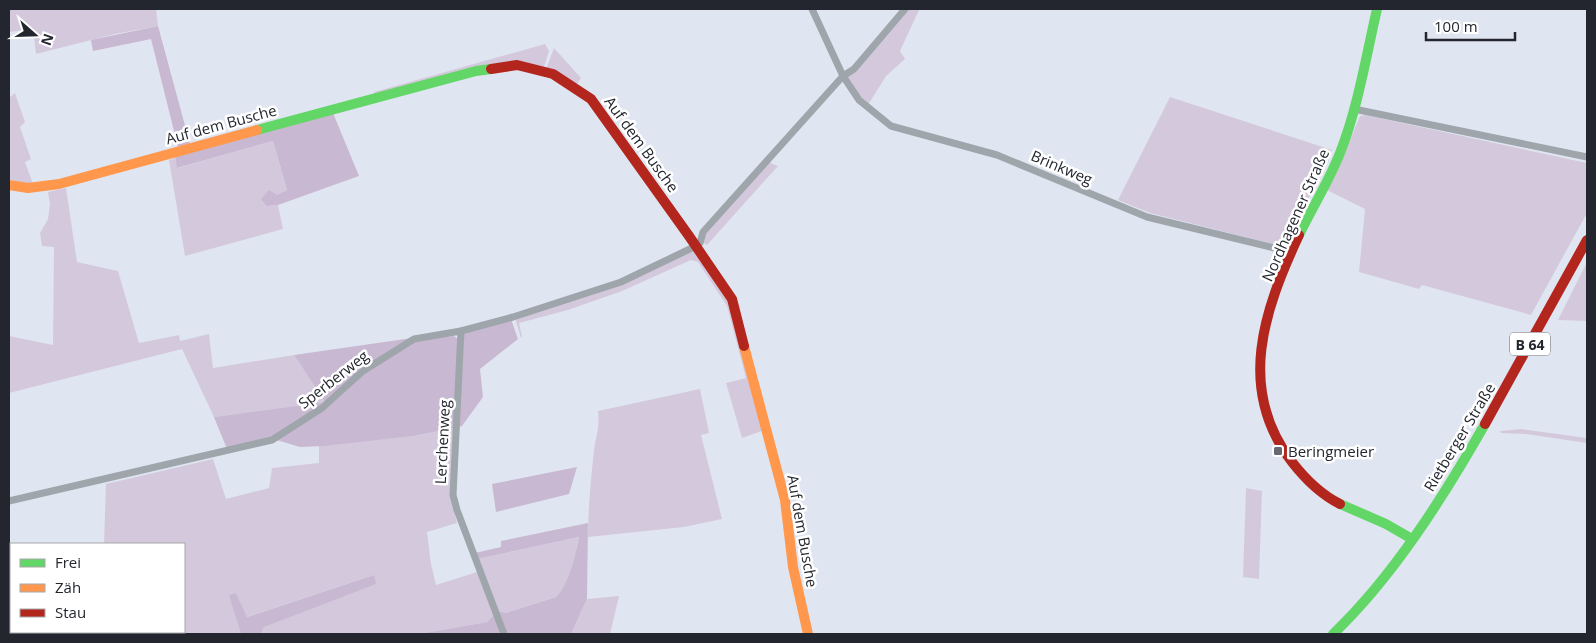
<svg xmlns="http://www.w3.org/2000/svg" width="1596" height="643" viewBox="0 0 1596 643" font-family="'Open Sans',sans-serif">
	<style>
		.green { fill: #d4c9dc }
		.forest { fill: #c9b8d1 }
		.lines { fill: none; stroke-linecap: round; stroke-linejoin: round }
		.street { stroke: #9ea5ab; stroke-width: 7 }
		.fast { stroke: #63d668; stroke-width: 10 }
		.slow { stroke: #ff974d; stroke-width: 10 }
		.jam { stroke: #b3261e; stroke-width: 10 }
		.poi-dot { fill: #656972; stroke: #fff; stroke-width: 2 }
		.labels { text-anchor: middle; dominant-baseline: central; stroke-width: 5; stroke-linejoin: round; paint-order: stroke }
		.shield { fill: #fff; stroke: #65676d; stroke-width: 1 }
		.shield-label { font-size: 14px; font-weight: bold; fill: #23262e }
		.street-label { font-size: 15px; fill: #23262e; stroke: #fff }
		.poi-label { font-size: 15px; fill: #23262e; stroke: #fff; text-anchor: start }
	</style>
	<rect width="100%" height="100%" fill="#e0e6f1"/>
	<g class="green">
		<polygon points="9,9 156,9 158,26 115,34 36,54 33,29 9,32"/>
		<polygon points="907,9 921,9 919,10 900,51 905,59 886,76 868,105 860,98 847,78"/>
		<polygon points="545,44 549,51 544,67 517,63 375,95 374,92"/>
		<polygon points="554,48 581,78 577,84 546,69"/>
		<polygon points="15,93 25,122 20,127 31,159 25,162 33,184 23,184 9,179 9,98"/>
		<polygon points="1170,97 1332,150 1285,247 1150,213 1118,200"/>
		<polygon points="1365,115 1587,163 1587,213 1531,315 1422,285 1419,289 1359,272 1365,209 1327,190 1337,171 1360,116"/>
		<polygon points="273,141 287,190 277,195 267,206 278,205 283,229 185,256 169,160 175,158 178,168"/>
		<polygon points="768,162 778,166 707,245 702,242 705,234"/>
		<polygon points="66,188 77,262 118,271 139,343 179,335 180,341 209,334 213,368 294,355 325,402 214,417 182,349 9,393 9,336 53,345 54,247 42,246 40,233 48,219 50,204 48,192"/>
		<polygon points="694,249 730,302 765,430 742,438 726,383 746,378 727,306 698,262 691,260 622,291 568,310 519,323 522,337 521,338 515,318 564,303"/>
		<polygon points="1587,262 1587,321 1558,320"/>
		<path d="M700,389l9,44 -8,2 21,84 -38,8 -96,10c0,-29 3,-59 6,-87 2,-15 6,-23 4,-39z"/>
		<polygon points="454,428 450,494 457,523 427,532 431,564 436,585 477,572 495,615 487,622 419,634 261,634 264,627 374,575 246,617 236,593 230,595 241,634 99,634 99,632 184,632 184,544 104,544 106,484 213,459 226,499 269,488 272,468 319,463 319,446 414,436"/>
		<polygon points="1521,429 1587,438 1587,443 1526,434 1501,433 1500,431"/>
		<polygon points="1246,488 1262,491 1259,579 1243,577"/>
		<path d="M579,537c-4,16 -10,50 -23,60l-50,16 -8,-2 -21,-52z"/>
		<polygon points="619,596 610,634 571,634 587,599"/>
	</g>
	<g class="forest">
		<polygon points="158,26 190,144 178,147 151,39 93,51 91,40"/>
		<polygon points="333,113 359,176 278,205 267,206 261,199 269,190 277,195 287,190 273,141 177,168 175,156"/>
		<polygon points="511,319 518,339 480,369 483,397 462,426 459,427 464,333"/>
		<polygon points="454,336 458,339 454,428 414,436 324,446 300,447 270,438 227,449 214,417 325,402 294,355 412,338 414,340"/>
		<polygon points="577,467 569,494 496,512 492,484"/>
		<path d="M588,523l-1,76 -16,35h-152l68,-12 11,-11 8,2 50,-16c12,-10 20,-45 23,-60l-102,22 -2,-6 26,-6v-6z"/>
		<polygon points="374,575 376,584 264,627 261,634 241,634 229,595 236,593 247,617"/>
	</g>
	<g class="lines">
		<g class="street">
			<polyline points="812,9 843,76 859,100 891,126 997,155 1147,217 1291,252"/>
			<polyline points="1354,109 1587,157"/>
			<polyline points="461,331 453,495 457,510 504,634"/>
			<polyline points="9,501 272,440 322,408 363,371 414,339 461,331 513,317 621,282 696,246 700,243 703,232 843,76 854,69 905,9"/>
		</g>
		<g class="fast">
			<polyline points="257,130 476,71 491,69"/>
			<path d="M1299,235c13,-27 30,-54 41,-82 18,-46 26,-96 37,-144"/>
			<polyline points="1340,504 1386,524 1412,539"/>
			<path d="M1333,634c60,-57 111,-138 152,-210"/>
		</g>
		<g class="slow">
			<polyline points="9,185 28,188 59,184 257,130"/>
			<polyline points="744,346 785,500 793,567 808,634"/>
		</g>
		<g class="jam">
			<polyline points="491,69 517,65 553,74 591,99 689,236 732,299 744,346"/>
			<path d="M1299,235c-35,75 -63,154 -7,227 14,18 28,32 48,42"/>
			<polyline points="1485,424 1587,240"/>
		</g>
	</g>
	<rect class="poi-dot" x="1273" y="446" width="10" height="10" rx="2.5"/>
	<g class="labels">
		<rect class="shield" x="1510" y="332.5" width="40" height="23" rx="4"/>
		<g class="shield-label">
			<text x="1530" y="344">B 64</text>
		</g>
		<g class="street-label">
			<text transform="translate(221 124) rotate(-15)">Auf dem Busche</text>
			<text transform="translate(642 144) rotate(54)">Auf dem Busche</text>
			<text transform="translate(1062 167) rotate(23)">Brinkweg</text>
			<text transform="translate(1295 215) rotate(-66)">Nordhagener Straße</text>
			<text transform="translate(333 379) rotate(-38)">Sperberweg</text>
			<text transform="translate(1459 437) rotate(-59)">Rietberger Straße</text>
			<text transform="translate(442 442) rotate(-87)">Lerchenweg</text>
			<text transform="translate(803 531) rotate(80)">Auf dem Busche</text>
		</g>
		<g class="poi-label">
			<text x="1288" y="451">Beringmeier</text>
		</g>
	</g>
	<rect width="1596" height="643" fill="none" stroke="#23262e" stroke-width="20"/>
	<rect x="10" y="543" width="175" height="90" fill="#ffffff" stroke="#a7a8ab"/>
	<rect x="20" y="559" width="25" height="8" fill="#63d668" stroke="#a7a8ab"/>
	<text x="55" y="568" font-size="15" fill="#23262e">Frei</text>
	<rect x="20" y="584" width="25" height="8" fill="#ff974d" stroke="#a7a8ab"/>
	<text x="55" y="593" font-size="15" fill="#23262e">Zäh</text>
	<rect x="20" y="609" width="25" height="8" fill="#b3261e" stroke="#a7a8ab"/>
	<text x="55" y="618" font-size="15" fill="#23262e">Stau</text>
	<g transform="translate(35 35) rotate(110)" stroke="#ffffff" stroke-width="4" paint-order="stroke">
	<path d="M0-4L9 19L0 12L-9 19Z" fill="#23262e"/>
	<text y="-8" font-size="14" font-weight="bold" text-anchor="middle" fill="#23262e">N</text>
	</g>
	<path d="M1426 32v8h89v-8" fill="none" stroke="#23262e" stroke-width="2.5"/>
	<text x="1434" y="32" font-size="15" fill="#23262e" stroke="#ffffff" stroke-width="4" paint-order="stroke">100 m</text>
</svg>
